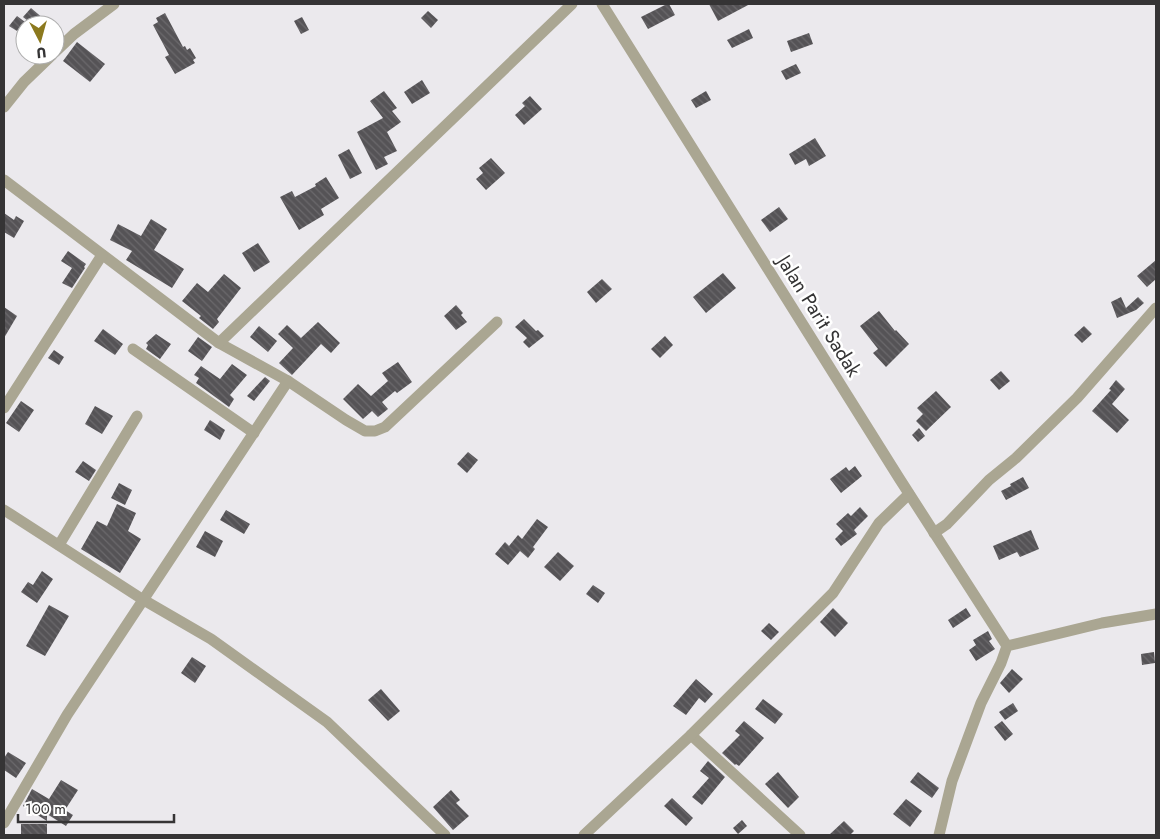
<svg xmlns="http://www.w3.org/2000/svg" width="1160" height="839" viewBox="0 0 1160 839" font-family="Jost,sans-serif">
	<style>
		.building { fill: url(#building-back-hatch) }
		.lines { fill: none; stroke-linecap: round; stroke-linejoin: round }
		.minor { stroke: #aaa692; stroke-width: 11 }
		.labels { text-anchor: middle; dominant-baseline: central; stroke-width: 5; stroke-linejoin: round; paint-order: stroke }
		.street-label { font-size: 20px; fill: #353435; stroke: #fff }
	</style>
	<defs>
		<pattern id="building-back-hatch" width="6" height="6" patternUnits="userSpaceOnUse" patternTransform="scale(1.25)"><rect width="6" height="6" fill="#555356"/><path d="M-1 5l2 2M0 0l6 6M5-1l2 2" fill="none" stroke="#6b696c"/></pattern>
	</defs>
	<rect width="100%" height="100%" fill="#ebe9ed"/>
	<g class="building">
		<polygon points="667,4 669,4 675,15 648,29 641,17"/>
		<polygon points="709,4 750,4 718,21"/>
		<polygon points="31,8 45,20 40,25 33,25 23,17"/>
		<polygon points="428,11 438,20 431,28 421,18"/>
		<polygon points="165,13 183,47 185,46 187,50 190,48 196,58 193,60 195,63 175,74 165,57 169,55 153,25 158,22 156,18"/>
		<polygon points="17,16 25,22 17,31 9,26"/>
		<polygon points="302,17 309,30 301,34 294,21"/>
		<polygon points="749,29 753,38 732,48 727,40"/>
		<polygon points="809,33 813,44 791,52 787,41"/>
		<polygon points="77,42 105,64 90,82 63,61"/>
		<polygon points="796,64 801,73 786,80 781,71"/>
		<polygon points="422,80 430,93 412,104 404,92"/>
		<polygon points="384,91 397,108 392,111 401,122 387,132 397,151 384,157 388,164 376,170 357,132 383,118 370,101"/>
		<polygon points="706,91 711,100 696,108 691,100"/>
		<polygon points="530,96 542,109 524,125 515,115 525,106 522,103"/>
		<polygon points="815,138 826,156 809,166 806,159 795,165 789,154"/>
		<polygon points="349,149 362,173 350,179 338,155"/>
		<polygon points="491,158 505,173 486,190 476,179 483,173 479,168"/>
		<polygon points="326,177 339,198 321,209 324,215 299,230 280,197 292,191 295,197 316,186 315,184"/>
		<polygon points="779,207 788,219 770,232 761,220"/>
		<polygon points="4,213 14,220 16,216 24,221 14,238 4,232"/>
		<polygon points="151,219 167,229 154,250 184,269 172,288 126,260 132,251 110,240 118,224 141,236"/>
		<polygon points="258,243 270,262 254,272 242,253"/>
		<polygon points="68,251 86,264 84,267 85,268 72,288 62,283 72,268 61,261"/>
		<polygon points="1156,260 1156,279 1147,287 1137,276"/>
		<polygon points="723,273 736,288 706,313 693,297"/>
		<polygon points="224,274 241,288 217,319 219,322 213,329 199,318 201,316 182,301 197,283 208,292"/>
		<polygon points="602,279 612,289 596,303 587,292"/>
		<polygon points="1121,297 1126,308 1138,297 1144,303 1136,310 1117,318 1111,302"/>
		<polygon points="456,305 463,313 461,315 467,322 456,330 444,316"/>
		<polygon points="4,307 17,316 4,338"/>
		<polygon points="879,311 895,331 896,330 909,344 886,367 873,353 878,349 860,326"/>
		<polygon points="524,319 536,331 538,330 544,336 529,348 523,342 527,338 515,327"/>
		<polygon points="318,322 340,343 331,353 321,344 292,375 279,363 293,348 278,334 287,325 301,338"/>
		<polygon points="259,326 277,341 268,352 250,337"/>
		<polygon points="1084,326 1092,334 1082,343 1074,335"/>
		<polygon points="103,329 123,344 115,355 94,341"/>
		<polygon points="156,334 171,344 160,359 146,349 148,345 146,343"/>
		<polygon points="665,336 673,345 660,358 651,349"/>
		<polygon points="198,337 212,347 202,361 188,351"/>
		<polygon points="54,350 64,357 59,365 48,358"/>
		<polygon points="398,362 412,382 397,393 395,391 382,402 388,409 378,417 372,411 363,419 343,399 358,384 371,396 388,381 382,373"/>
		<polygon points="232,364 247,375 230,395 234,399 229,407 196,383 199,378 194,375 201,366 220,379"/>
		<polygon points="1001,371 1010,381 999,390 990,380"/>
		<polygon points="265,377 270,381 254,401 247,396"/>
		<polygon points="1116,380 1125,389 1112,404 1129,420 1117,433 1092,411 1111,390 1109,389"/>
		<polygon points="936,391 951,407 926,431 916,421 923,414 917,408"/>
		<polygon points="21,401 34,410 19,432 6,423"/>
		<polygon points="95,406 113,416 102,434 85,424"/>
		<polygon points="210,420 225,430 220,440 204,430"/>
		<polygon points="919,428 925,436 918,442 912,435"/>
		<polygon points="468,452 478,460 467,473 457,464"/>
		<polygon points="83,461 96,470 89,481 75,472"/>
		<polygon points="855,466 862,476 841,493 830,479 846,467 849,471"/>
		<polygon points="1023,477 1029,488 1006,500 1001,491 1011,486 1010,484"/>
		<polygon points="119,483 132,490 125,505 111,498"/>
		<polygon points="117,504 136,513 128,531 141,539 120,573 81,549 97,521 107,526"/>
		<polygon points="860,507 868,516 854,530 857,534 841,546 835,539 843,531 836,524 848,513 851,516"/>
		<polygon points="226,510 250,524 244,534 220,520"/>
		<polygon points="537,519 548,527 533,547 535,549 528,558 520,551 508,565 495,554 505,542 509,546 518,535 522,539"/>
		<polygon points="1031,530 1039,549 1020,557 1017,552 999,560 993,546"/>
		<polygon points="205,531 223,541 215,557 196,547"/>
		<polygon points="558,552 574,566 560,581 544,567"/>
		<polygon points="42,571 53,579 37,603 21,592 28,582 33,585"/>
		<polygon points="593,585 605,593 598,603 586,594"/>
		<polygon points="49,605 69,616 45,656 26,646"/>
		<polygon points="833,608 848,623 835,637 820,622"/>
		<polygon points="966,608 971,616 953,628 948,620"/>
		<polygon points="769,623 779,632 771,640 761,631"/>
		<polygon points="988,631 992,639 989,641 995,649 976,661 969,650 976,645 973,640"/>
		<polygon points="1154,652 1155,663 1142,665 1141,654"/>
		<polygon points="192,657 206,666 195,683 181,673"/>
		<polygon points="1012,669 1023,679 1009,693 1000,683"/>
		<polygon points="696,679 713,694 705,703 699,698 686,715 673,706"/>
		<polygon points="381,689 400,711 388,721 368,700"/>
		<polygon points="763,699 783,714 775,724 755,709"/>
		<polygon points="1013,703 1018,711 1005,720 999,712"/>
		<polygon points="744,721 764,738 739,766 736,764 735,765 722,753 740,735 735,731"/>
		<polygon points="1002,721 1013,734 1005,741 994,727"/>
		<polygon points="8,752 26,763 16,778 4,770 4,758"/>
		<polygon points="708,761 725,777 702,805 692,797 709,778 700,771"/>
		<polygon points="778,772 799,797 788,808 765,784"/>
		<polygon points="918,772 939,788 932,798 910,782"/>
		<polygon points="61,780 78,790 65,810 73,815 66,826 47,814 47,821 23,806 32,789 49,799"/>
		<polygon points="451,790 460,800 456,803 469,816 453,830 433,807"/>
		<polygon points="672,798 693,818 686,826 664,806"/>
		<polygon points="906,799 922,811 910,827 893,814"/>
		<polygon points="742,820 747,826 738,834 733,828"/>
		<polygon points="844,821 854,831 850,835 829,835"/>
		<rect x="21" y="824" width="26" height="11"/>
	</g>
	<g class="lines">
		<g class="minor">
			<polyline points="602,4 899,478 1007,646"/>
			<polyline points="55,52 74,34 114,4"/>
			<polyline points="4,107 24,82 52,55"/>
			<polyline points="4,180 219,343 288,381 346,420 365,431 375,431 385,427 497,322"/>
			<polyline points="219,343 572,4"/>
			<polyline points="133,349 254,433"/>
			<polyline points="4,408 102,255"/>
			<polyline points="4,510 142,599 211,639 327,722 445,835"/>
			<polyline points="934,533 947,524 989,480 1016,458 1077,398 1156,308"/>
			<polyline points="59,545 137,416"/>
			<polyline points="691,735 800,835"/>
			<polyline points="4,823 67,715 288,381"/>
			<polyline points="584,835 691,735 833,593 879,523 909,494"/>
			<polyline points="939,835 952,781 981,703 1001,663 1007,646 1102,623 1156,614"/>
		</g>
	</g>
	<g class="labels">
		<g class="street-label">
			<text transform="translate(819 316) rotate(58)">Jalan Parit Sadak</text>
		</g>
	</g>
	<rect width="1160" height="839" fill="none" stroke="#353435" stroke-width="10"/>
	<g transform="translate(40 40) rotate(174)"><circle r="24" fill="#ffffff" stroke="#aeaeae"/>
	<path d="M0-4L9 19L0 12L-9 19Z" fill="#8c791e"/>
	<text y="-8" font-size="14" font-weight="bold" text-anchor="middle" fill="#353435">U</text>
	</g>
	<path d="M18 814v8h156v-8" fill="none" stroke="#353435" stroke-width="2.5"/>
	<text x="25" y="814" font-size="15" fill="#353435" stroke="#ffffff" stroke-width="4" paint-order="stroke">100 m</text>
</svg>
